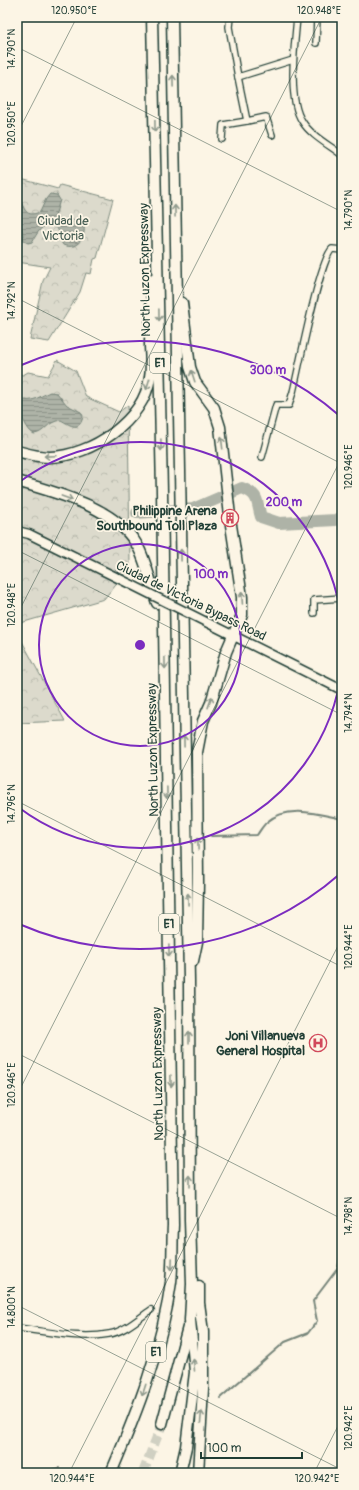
<svg xmlns="http://www.w3.org/2000/svg" width="359" height="1490" viewBox="0 0 359 1490" font-family="Pangolin,sans-serif">
	<style>
		.forest { fill: url(#forest-crowns); stroke: #7e8c80 }
		.water { fill: url(#water-rules); stroke: #758479 }
		.lines { fill: none; stroke-linecap: round; stroke-linejoin: round }
		.stream { stroke: #758479; stroke-width: 2 }
		.river { stroke: #aeb3a7; stroke-width: 12 }
		.highway-tunnel { stroke: #d0d0c2; stroke-width: 10; stroke-dasharray: 10 5; stroke-linecap: butt }
		.street-casing { stroke: #1f3d34; stroke-width: 8 }
		.secondary-casing { stroke: #1f3d34; stroke-width: 11 }
		.highway-casing { stroke: #1f3d34; stroke-width: 13 }
		.street { stroke: #fcf5e5; stroke-width: 5.5 }
		.secondary { stroke: #fcf5e5; stroke-width: 8 }
		.highway { stroke: #fcf5e5; stroke-width: 10 }
		.secondary-bridge-casing { stroke: #1f3d34; stroke-width: 11; stroke-linecap: butt }
		.secondary-bridge { stroke: #fcf5e5; stroke-width: 8 }
		.oneway { stroke: #8e998c }
		.ticks { fill: none; stroke: #1f3d34; stroke-width: 1; stroke-opacity: 0.45 }
		.ring { fill: none; stroke: #7b2cbf; stroke-width: 2 }
		.labels { text-anchor: middle; dominant-baseline: central; stroke-width: 3.5; stroke-linejoin: round; paint-order: stroke }
		.shield { fill: #fcf5e5; stroke: #617469; stroke-width: 1 }
		.shield-label { font-size: 12px; font-weight: bold; fill: #1f3d34 }
		.park-label { font-size: 13px; fill: #455c52; stroke: #fcf5e5 }
		.street-label { font-size: 13px; fill: #1f3d34; stroke: #fcf5e5 }
		.poi-label { font-size: 13px; font-weight: bold; fill: #1f3d34; stroke: #fcf5e5; text-anchor: end }
		.centre { fill: #7b2cbf; stroke: #fcf5e5; stroke-width: 2 }
		.ring-label { font-size: 12px; text-anchor: middle; font-weight: bold; fill: #7b2cbf; stroke: #fcf5e5; stroke-width: 3.5; stroke-linejoin: round; paint-order: stroke }
		.neatline { fill: none; stroke: #1f3d34; stroke-width: 1.5 }
		.ticks-label { font-size: 10px; text-anchor: middle; fill: #1f3d34 }
	</style>
	<defs>
		<pattern id="forest-crowns" width="20" height="18" patternUnits="userSpaceOnUse"><rect width="20" height="18" fill="#dcdacc"/><path d="M2 6a3 3 0 1 1 6 0M12 15a3 3 0 1 1 6 0" fill="none" stroke="#bcbcb0"/></pattern>
		<pattern id="water-rules" width="6" height="5" patternUnits="userSpaceOnUse"><rect width="6" height="5" fill="#aeb3a7"/><path d="M0 2.5h6" fill="none" stroke="#8d9389"/></pattern>
	</defs>
	<rect width="100%" height="100%" fill="#fcf5e5"/>
	<filter id="ink" filterUnits="userSpaceOnUse"><feTurbulence type="fractalNoise" baseFrequency=".025" numOctaves="2"/><feDisplacementMap in="SourceGraphic" scale="8" xChannelSelector="R" yChannelSelector="G"/><feConvolveMatrix kernelMatrix="1 2 1 2 8 2 1 2 1" color-interpolation-filters="sRGB"/></filter>
	<g filter="url(#ink)">
		<g class="forest">
			<polygon points="17,178 58,189 60,185 113,199 97,258 94,259 91,274 86,273 80,292 49,342 30,339 43,281 50,267 17,262"/>
			<polygon points="57,360 76,371 86,397 119,412 128,405 130,566 104,599 17,624 17,374 23,375 28,372 48,376"/>
			<polygon points="17,632 65,721 17,723"/>
		</g>
		<g class="water">
			<path d="M50,194l7,1 3,5 -5,16c7,8 16,3 26,3 9,13 -2,33 -18,26 -3,-4 -1,-8 -3,-12 -1,-3 -4,-6 -7,-7 -11,-4 -16,8 -21,16l-4,1 -4,-2 -2,-12 -5,-4v-28c9,8 5,22 23,15l6,-13z"/>
			<path d="M50,392l7,1 10,12 14,7 2,4c-3,16 -12,10 -22,4 -15,2 -16,13 -27,14 -9,-5 -9,-16 -17,-22v-15c13,8 21,0 33,-5z"/>
		</g>
		<g class="lines">
			<g class="stream">
				<path d="M211,836l46,-1c3,-4 6,-10 10,-13 20,-18 52,-8 75,-3"/>
				<polyline points="220,1398 285,1342 308,1333 317,1321 313,1301 338,1268 342,1247"/>
				<polyline points="41,1473 59,1468"/>
			</g>
			<path class="river" d="M137,513l56,-4 49,-21c18,7 14,13 19,29l18,6 57,-3 6,-3"/>
			<polyline class="highway-tunnel" points="143,1473 162,1424"/>
			<defs>
				<g id="street">
					<polyline points="230,17 229,27 238,77 293,60"/>
					<path d="M297,17c-2,26 -10,82 5,104 8,14 27,24 40,34"/>
					<polyline points="316,43 317,17"/>
					<polyline points="238,77 247,121 266,117 272,135"/>
					<polyline points="222,139 223,125 247,121"/>
					<path d="M262,457l14,-52h13l4,-13c6,-24 26,-130 39,-143l10,1"/>
					<polyline points="314,613 314,600 342,598"/>
					<path d="M17,1328c29,3 62,12 92,6 15,-2 29,-15 42,-24"/>
				</g>
				<g id="secondary">
					<polyline points="17,531 29,534 132,585"/>
					<polyline points="214,626 342,690"/>
				</g>
				<g id="highway">
					<polyline points="172,17 189,980 190,1220 192,1284 190,1320 195,1372 186,1447 180,1473"/>
					<polyline points="182,303 190,367 195,382 214,408 220,427 231,525 242,597 242,615 226,652 211,703 203,721 197,752 198,882 197,942 193,961"/>
					<path d="M17,451c11,3 21,6 33,6 41,-1 94,-36 100,-80 2,-10 0,-22 0,-33 0,-22 1,-43 3,-64"/>
					<path d="M17,481c40,12 98,26 120,64 9,15 14,40 20,58"/>
					<polyline points="162,1424 188,1327"/>
					<path d="M111,1473c26,-61 51,-124 60,-191 2,-19 1,-38 2,-57l-11,-733 -10,-475"/>
					<polyline points="198,1473 203,1389 203,1332 199,1303 199,1286"/>
				</g>
			</defs>
			<use href="#street" class="street-casing"/>
			<use href="#secondary" class="secondary-casing"/>
			<use href="#highway" class="highway-casing"/>
			<use href="#street" class="street"/>
			<use href="#secondary" class="secondary"/>
			<use href="#highway" class="highway"/>
			<defs>
				<polyline id="secondary-bridge" points="132,585 214,626"/>
			</defs>
			<use href="#secondary-bridge" class="secondary-bridge-casing"/>
			<use href="#secondary-bridge" class="secondary-bridge"/>
		</g>
		<defs><path id="oneway-shaft" d="M-6 0H5M1.5-3L5.5 0L1.5 3" fill="none" stroke-width="1.6" stroke-linecap="round" stroke-linejoin="round"/></defs>
		<g class="oneway">
			<use href="#oneway-shaft" transform="translate(173 81) rotate(-91)"/>
			<use href="#oneway-shaft" transform="translate(155 126) rotate(89)"/>
			<use href="#oneway-shaft" transform="translate(175 211) rotate(-91)"/>
			<use href="#oneway-shaft" transform="translate(159 315) rotate(89)"/>
			<use href="#oneway-shaft" transform="translate(193 376) rotate(-108)"/>
			<use href="#oneway-shaft" transform="translate(148 384) rotate(107)"/>
			<use href="#oneway-shaft" transform="translate(222 443) rotate(-97)"/>
			<use href="#oneway-shaft" transform="translate(161 445) rotate(89)"/>
			<use href="#oneway-shaft" transform="translate(50 456) rotate(178)"/>
			<use href="#oneway-shaft" transform="translate(67 498) rotate(20)"/>
			<use href="#oneway-shaft" transform="translate(181 555) rotate(-91)"/>
			<use href="#oneway-shaft" transform="translate(242 598) rotate(-94)"/>
			<use href="#oneway-shaft" transform="translate(165 663) rotate(89)"/>
			<use href="#oneway-shaft" transform="translate(210 702) rotate(-71)"/>
			<use href="#oneway-shaft" transform="translate(184 741) rotate(-91)"/>
			<use href="#oneway-shaft" transform="translate(167 793) rotate(89)"/>
			<use href="#oneway-shaft" transform="translate(198 844) rotate(-91)"/>
			<use href="#oneway-shaft" transform="translate(188 899) rotate(-91)"/>
			<use href="#oneway-shaft" transform="translate(169 951) rotate(89)"/>
			<use href="#oneway-shaft" transform="translate(189 1037) rotate(-90)"/>
			<use href="#oneway-shaft" transform="translate(171 1081) rotate(89)"/>
			<use href="#oneway-shaft" transform="translate(190 1181) rotate(-90)"/>
			<use href="#oneway-shaft" transform="translate(172 1264) rotate(92)"/>
			<use href="#oneway-shaft" transform="translate(194 1365) rotate(-95)"/>
			<use href="#oneway-shaft" transform="translate(144 1390) rotate(108)"/>
			<use href="#oneway-shaft" transform="translate(201 1417) rotate(-85)"/>
		</g>
	</g>
	<path class="ticks" d="M17,47l325,165M17,134l60,-117M17,298l325,166M17,550l325,165M17,615l305,-598M17,801l325,166M17,1053l325,166M17,1095l325,-638M17,1305l325,165M69,1473l273,-535M314,1473l28,-55"/>
	<g class="ring">
		<circle cx="140" cy="645" r="101"/>
		<path d="M342 666A203 203 0 0 1 18 807M18 483A203 203 0 0 1 342 624"/>
		<path d="M341 873A304 304 0 0 1 19 924M19 366A304 304 0 0 1 341 417"/>
	</g>
	<defs>
		<symbol id="building-ring" viewBox="-11 -11 22 22"><circle r="9.5" fill="#fcf5e5" stroke="#d1495b" stroke-width="1.5"/><path d="M-4-6H4V6H1V3H-1V6H-4ZM-2.5-4.3h1.7v1.8h-1.7ZM.8-4.3h1.7v1.8H.8ZM-2.5-1h1.7V.8h-1.7ZM.8-1h1.7V.8H.8Z" fill="#d1495b"/></symbol>
		<symbol id="hospital-ring" viewBox="-11 -11 22 22"><circle r="9.5" fill="#fcf5e5" stroke="#d1495b" stroke-width="1.5"/><path d="M-5-5h3v3.5h4V-5h3V5h-3V1.5h-4V5h-3Z" fill="#d1495b"/></symbol>
	</defs>
	<g fill-rule="evenodd">
		<use href="#building-ring" x="220" y="508" width="20" height="20"/>
		<use href="#hospital-ring" x="308" y="1033" width="20" height="20"/>
	</g>
	<g class="labels">
		<g class="shield">
			<rect x="150" y="353" width="20" height="20" rx="3"/>
			<rect x="159" y="914" width="20" height="20" rx="3"/>
			<rect x="146" y="1342" width="20" height="20" rx="3"/>
		</g>
		<g class="shield-label">
			<text x="160" y="363">E1</text>
			<text x="169" y="924">E1</text>
			<text x="156" y="1352">E1</text>
		</g>
		<g class="park-label">
			<text x="63" y="221">Ciudad de<tspan x="63" dy="15">Victoria</tspan></text>
		</g>
		<g class="street-label">
			<text transform="translate(145 270) rotate(-91)">North Luzon Expressway</text>
			<text transform="translate(191 601) rotate(26)">Ciudad de Victoria Bypass Road</text>
			<text transform="translate(153 750) rotate(-91)">North Luzon Expressway</text>
			<text transform="translate(158 1074) rotate(-91)">North Luzon Expressway</text>
		</g>
		<g class="poi-label">
			<text x="217" y="511">Philippine Arena<tspan x="217" dy="15">Southbound Toll Plaza</tspan></text>
			<text x="305" y="1036">Joni Villanueva<tspan x="305" dy="15">General Hospital</tspan></text>
		</g>
	</g>
	<circle cx="140" cy="645" r="6" class="centre"/>
	<g class="ring-label">
		<text x="268" y="374">300 m</text>
		<text x="284" y="506">200 m</text>
		<text x="211" y="578">100 m</text>
	</g>
	<rect width="359" height="1490" fill="none" stroke="#fcf5e5" stroke-width="44"/>
	<path d="M201 1452v6h101v-6" fill="none" stroke="#1f3d34" stroke-width="2"/>
	<text x="207" y="1452" font-size="12" fill="#1f3d34" stroke="#fcf5e5" stroke-width="3" paint-order="stroke">100 m</text>
	<rect x="22" y="22" width="315" height="1446" class="neatline"/>
	<g class="ticks-label">
		<text x="74" y="14">120.950°E</text>
		<text x="319" y="14">120.948°E</text>
		<text transform="translate(11 49) rotate(-90)" y="4">14.790°N</text>
		<text transform="translate(11 124) rotate(-90)" y="4">120.950°E</text>
		<text transform="translate(348 210) rotate(-90)" y="4">14.790°N</text>
		<text transform="translate(11 301) rotate(-90)" y="4">14.792°N</text>
		<text transform="translate(348 467) rotate(-90)" y="4">120.946°E</text>
		<text transform="translate(11 605) rotate(-90)" y="4">120.948°E</text>
		<text transform="translate(348 713) rotate(-90)" y="4">14.794°N</text>
		<text transform="translate(11 804) rotate(-90)" y="4">14.796°N</text>
		<text transform="translate(348 947) rotate(-90)" y="4">120.944°E</text>
		<text transform="translate(11 1085) rotate(-90)" y="4">120.946°E</text>
		<text transform="translate(348 1216) rotate(-90)" y="4">14.798°N</text>
		<text transform="translate(11 1307) rotate(-90)" y="4">14.800°N</text>
		<text transform="translate(348 1428) rotate(-90)" y="4">120.942°E</text>
		<text x="72" y="1482">120.944°E</text>
		<text x="317" y="1482">120.942°E</text>
	</g>
</svg>
